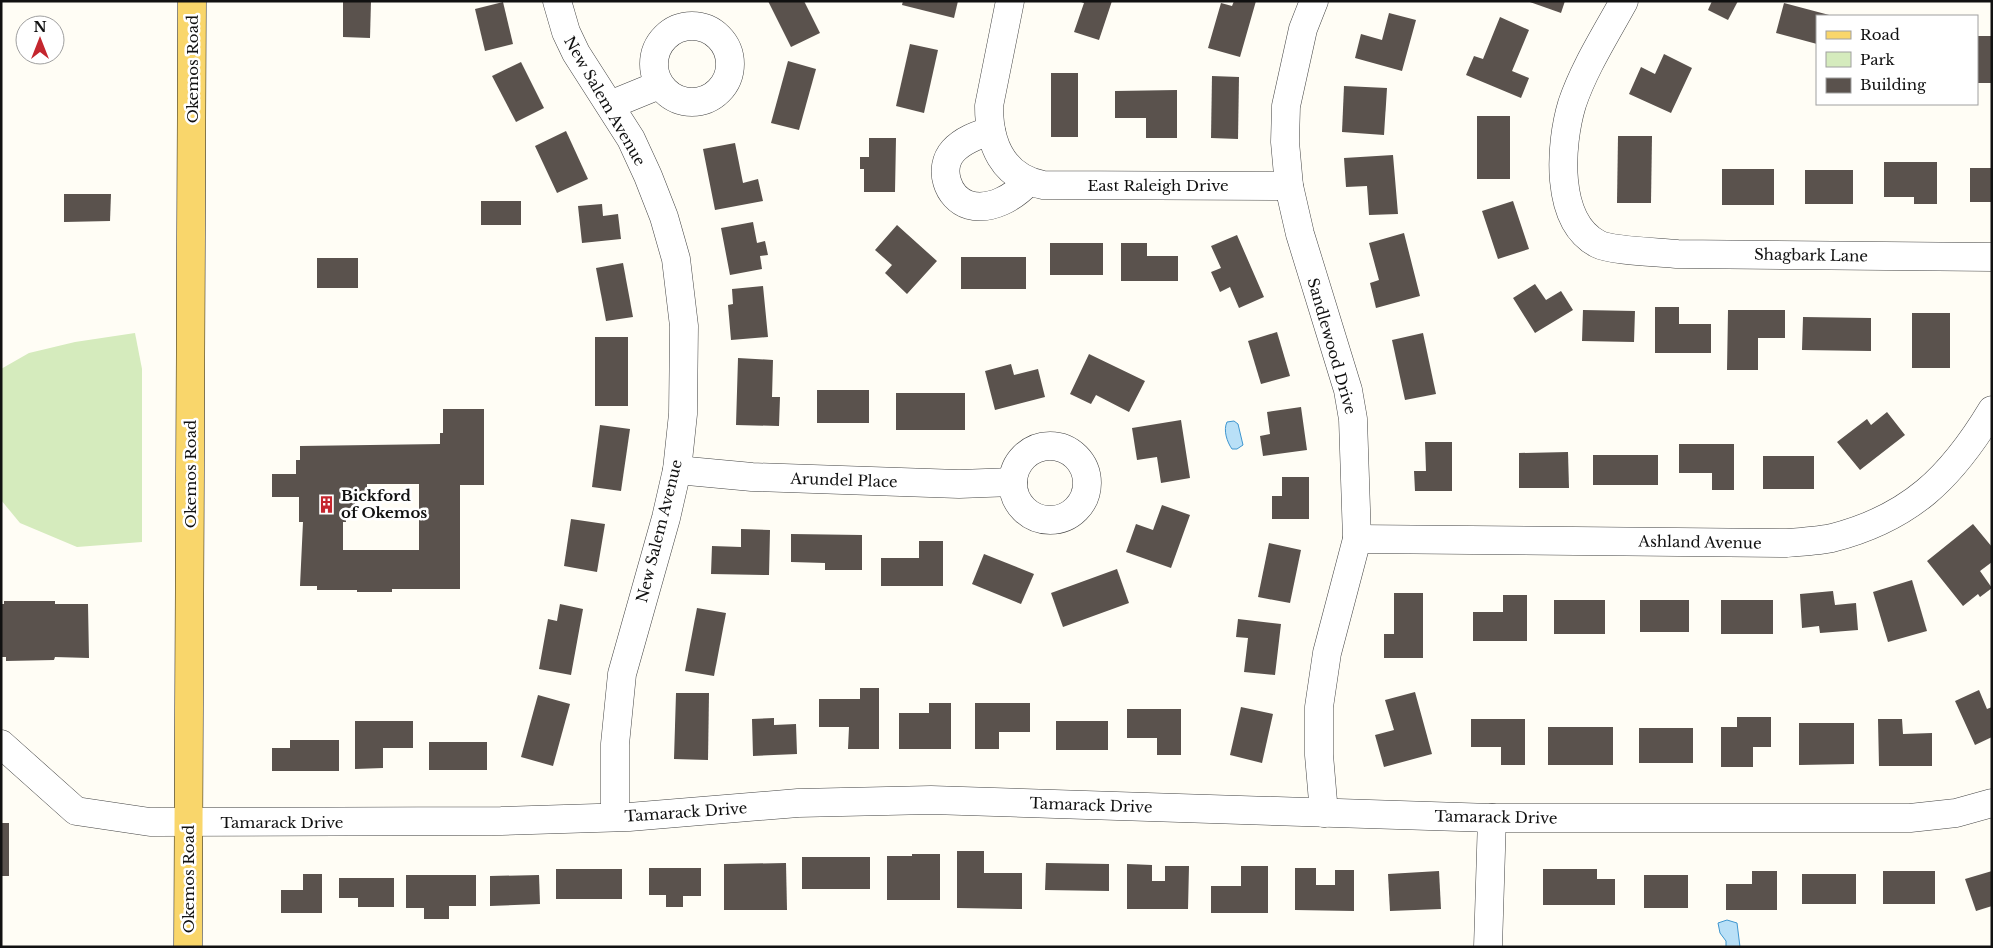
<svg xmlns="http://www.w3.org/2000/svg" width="1993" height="948" viewBox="0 0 1993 948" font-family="'Libre Baskerville',serif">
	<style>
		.green { fill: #d5ebbd }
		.water { fill: #b9e0f7; stroke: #3f96cf }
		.building { fill: #5a524d; fill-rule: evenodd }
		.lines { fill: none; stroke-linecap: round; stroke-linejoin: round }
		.minor-casing { stroke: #444; stroke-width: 29 }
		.major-casing { stroke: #222; stroke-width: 29 }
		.minor { stroke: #fff; stroke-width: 28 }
		.major { stroke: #f9d66b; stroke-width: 28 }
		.labels { text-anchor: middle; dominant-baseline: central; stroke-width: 5; stroke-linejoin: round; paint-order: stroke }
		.street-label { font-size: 15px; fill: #111; stroke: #fff }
		.poi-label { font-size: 15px; font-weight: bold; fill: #111; stroke: #fff; text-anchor: start }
	</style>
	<rect width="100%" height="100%" fill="#fffdf5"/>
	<polygon class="green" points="135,333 142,369 142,542 77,547 20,523 1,500 1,369 29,353 75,342"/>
	<g class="water">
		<path d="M1234,421l4,3 5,21 -6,4h-5c-5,-7 -9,-19 -5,-27z"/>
		<polygon points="1727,920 1737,923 1740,947 1726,947 1726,941 1720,933 1718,923"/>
	</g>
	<g class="building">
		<polygon points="343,1 371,1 370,38 343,37"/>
		<polygon points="768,1 804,1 820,33 791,47"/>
		<polygon points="903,1 958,1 954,18 902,5"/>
		<polygon points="1078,1 1112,1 1099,40 1074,32 1084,3"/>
		<polygon points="1234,1 1256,1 1240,57 1208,48 1221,3 1232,6"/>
		<polygon points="1527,1 1565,1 1561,13"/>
		<polygon points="1712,1 1738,1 1728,20 1708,10"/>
		<polygon points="503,2 513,44 485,51 475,9"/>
		<polygon points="1784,3 1833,16 1817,16 1817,44 1776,33"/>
		<polygon points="1389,13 1416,20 1402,71 1355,58 1361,34 1382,40"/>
		<polygon points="1500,17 1529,30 1512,71 1529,78 1521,98 1466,75 1474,56 1483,59"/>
		<rect x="1977" y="36" width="15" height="47"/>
		<polygon points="910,44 938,50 924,113 896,106"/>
		<polygon points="1664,54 1692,68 1671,113 1629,94 1641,67 1655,74"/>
		<polygon points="788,61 816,69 799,130 771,123"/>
		<polygon points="521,62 544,108 516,122 492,76"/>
		<rect x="1051" y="73" width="27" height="64"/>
		<polygon points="1212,76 1239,77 1238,139 1211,138"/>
		<polygon points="1344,86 1387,88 1384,135 1342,132"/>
		<polygon points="1177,90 1177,138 1146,138 1146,118 1115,118 1115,91"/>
		<rect x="1477" y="116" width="33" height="63"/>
		<polygon points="566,131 588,179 557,193 535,146"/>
		<polygon points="1618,136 1652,136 1651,203 1617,203"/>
		<polygon points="869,138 896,138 895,192 864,192 864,169 860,169 860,157 869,157"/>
		<polygon points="735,143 743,183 758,179 763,201 715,210 703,149"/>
		<polygon points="1393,155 1398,214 1369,215 1367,186 1346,187 1344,158"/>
		<polygon points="1884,162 1937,162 1937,204 1914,204 1914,197 1884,197"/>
		<rect x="1970" y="168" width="22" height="34"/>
		<rect x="1722" y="169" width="52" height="36"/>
		<rect x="1805" y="170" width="48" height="34"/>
		<polygon points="64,194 111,194 110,221 64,222"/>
		<rect x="481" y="201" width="40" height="24"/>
		<polygon points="1513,201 1529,249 1498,259 1482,211"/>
		<polygon points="602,204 603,216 618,214 621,239 582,243 578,206"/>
		<polygon points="753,222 757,243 765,241 768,255 760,256 762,269 730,275 721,228"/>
		<polygon points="897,225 937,261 907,294 885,273 892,265 875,250"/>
		<polygon points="1404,233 1420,296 1376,308 1370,283 1379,280 1369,243"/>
		<polygon points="1237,235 1264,297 1239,308 1230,287 1220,292 1211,272 1221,268 1211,246"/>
		<rect x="1050" y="243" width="53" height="32"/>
		<polygon points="1121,243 1147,243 1147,256 1178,256 1178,281 1121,281"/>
		<rect x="961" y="257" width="65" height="32"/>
		<rect x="317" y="258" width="41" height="30"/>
		<polygon points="623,263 633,317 606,321 596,268"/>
		<polygon points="1535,284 1546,300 1561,291 1573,310 1535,333 1513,298"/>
		<polygon points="763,286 768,337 731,340 728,305 733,304 732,289"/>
		<polygon points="1655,307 1679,307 1679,324 1711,324 1711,353 1655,353"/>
		<polygon points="1583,310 1635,311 1634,342 1582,341"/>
		<polygon points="1728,310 1785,310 1785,338 1758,338 1758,370 1727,370"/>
		<rect x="1912" y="313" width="38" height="55"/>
		<polygon points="1803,317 1871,318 1871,351 1802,350"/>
		<polygon points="1277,332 1290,376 1261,384 1248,341"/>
		<polygon points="1423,333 1436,394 1405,400 1392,340"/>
		<rect x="595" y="337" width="33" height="69"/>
		<polygon points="1089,354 1145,381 1129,412 1096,395 1091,404 1070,394"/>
		<polygon points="738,358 773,360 772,397 780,397 779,426 736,425"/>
		<polygon points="1011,364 1014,375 1038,369 1045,397 995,410 985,371"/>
		<rect x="817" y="390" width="52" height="33"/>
		<rect x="896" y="393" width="69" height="37"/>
		<polygon points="1301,407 1307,450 1263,456 1260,436 1270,434 1267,412"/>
		<path d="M443,409h41v76h-24v104h-68v3h-35v-2h-40v-4h-17l3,-64h-4v-25h-27v-23h24v-14h4v-14l140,-2v-11h3zM367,484h52v66h-76v-28h3v-12h9v-15h12z"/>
		<polygon points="1887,412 1905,435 1860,470 1837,442 1867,419 1871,425"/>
		<polygon points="1181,420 1190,478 1161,483 1157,457 1137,460 1132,428"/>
		<polygon points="600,425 630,429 621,491 592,487"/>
		<polygon points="1425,442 1452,442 1452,491 1415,491 1414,471 1426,471"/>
		<polygon points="1679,444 1734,444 1734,490 1712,490 1712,473 1679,473"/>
		<polygon points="1568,452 1569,488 1519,488 1519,453"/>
		<rect x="1593" y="455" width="65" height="30"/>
		<rect x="1763" y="456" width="51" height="33"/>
		<polygon points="1282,477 1309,477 1309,519 1272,519 1272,496 1282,496"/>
		<polygon points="1162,505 1190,515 1171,568 1126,552 1136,524 1153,530"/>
		<polygon points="571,519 605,524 597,572 564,566"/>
		<polygon points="1973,524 1992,547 1992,562 1980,571 1992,588 1980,597 1978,594 1963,606 1927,561"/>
		<polygon points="741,529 770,530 769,575 711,574 712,546 741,547"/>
		<polygon points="791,534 862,535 862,570 825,570 825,563 791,562"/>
		<polygon points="919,541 943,541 943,586 881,586 881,558 919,558"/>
		<polygon points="1269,543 1301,550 1290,603 1258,597"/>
		<polygon points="984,554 1034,574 1021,604 972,584"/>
		<polygon points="1117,569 1129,603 1063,627 1051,593"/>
		<polygon points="1912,580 1927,631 1888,642 1873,592"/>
		<polygon points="1833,591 1835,605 1856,603 1858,630 1820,633 1819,626 1802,628 1800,594"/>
		<polygon points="1394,593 1423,593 1423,658 1384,658 1384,634 1394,634"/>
		<polygon points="1503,595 1527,595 1527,641 1473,641 1473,612 1503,612"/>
		<rect x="1554" y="600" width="51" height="34"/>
		<rect x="1640" y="600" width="49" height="32"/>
		<rect x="1721" y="600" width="52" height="34"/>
		<polygon points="4,601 55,601 55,604 88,604 89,658 55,657 54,660 6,661 6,657 1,657 1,604 4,604"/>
		<polygon points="560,604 583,609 571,675 539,669 548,619 557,621"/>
		<polygon points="697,608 726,613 714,676 685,671"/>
		<polygon points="1238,619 1281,624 1275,675 1244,672 1248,638 1236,637"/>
		<polygon points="860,688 879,688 879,749 848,749 849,727 819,727 819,699 860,699"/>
		<polygon points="1979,690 1987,709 1992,707 1992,737 1975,745 1955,701"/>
		<polygon points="1415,692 1432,754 1384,767 1375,735 1394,730 1385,700"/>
		<polygon points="676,693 709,693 708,760 674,759"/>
		<polygon points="538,695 570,704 553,766 521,757"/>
		<polygon points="929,703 951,703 951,749 899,749 899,713 929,713"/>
		<polygon points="975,703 1030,703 1030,732 999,732 999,749 975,749"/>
		<polygon points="1241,707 1273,714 1262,763 1230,755"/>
		<polygon points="1127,709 1181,709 1181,755 1157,755 1157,738 1127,738"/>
		<polygon points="1737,717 1771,717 1771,747 1753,747 1753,767 1721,767 1721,727 1737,727"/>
		<polygon points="774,718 774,725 796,724 797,754 753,756 752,719"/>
		<polygon points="1471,719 1525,719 1525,765 1501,765 1501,747 1471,747"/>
		<polygon points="1878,719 1902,719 1903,734 1932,733 1932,766 1879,766"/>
		<polygon points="355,721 413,721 413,748 383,748 383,768 355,769"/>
		<rect x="1056" y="721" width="52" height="29"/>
		<polygon points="1799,723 1854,723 1854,764 1799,765"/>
		<rect x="1548" y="727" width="65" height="38"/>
		<rect x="1639" y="728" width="54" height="35"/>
		<polygon points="290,740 339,740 339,771 272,771 272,748 290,748"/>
		<rect x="429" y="742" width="58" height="28"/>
		<rect x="1" y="823" width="8" height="53"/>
		<polygon points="957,851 984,851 984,873 1022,873 1022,909 957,908"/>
		<polygon points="912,854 940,854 940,900 887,900 887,856 912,856"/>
		<rect x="802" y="857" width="68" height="32"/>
		<polygon points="786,863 787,910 724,910 724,864"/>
		<polygon points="1046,863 1109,864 1109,891 1045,890"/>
		<polygon points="1127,864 1152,865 1152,881 1165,881 1165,866 1189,866 1188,909 1127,909"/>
		<polygon points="1241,866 1268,866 1268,913 1211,913 1211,886 1241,886"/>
		<polygon points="649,868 701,868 701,896 683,896 683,907 666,907 666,895 649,895"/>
		<polygon points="1295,868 1316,868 1316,885 1335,885 1335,870 1354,870 1354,911 1295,910"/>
		<rect x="556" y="869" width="66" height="30"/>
		<polygon points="1543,869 1597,869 1597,879 1615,879 1615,905 1543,905"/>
		<polygon points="1439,871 1441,909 1390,911 1388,874"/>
		<polygon points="1752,871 1777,871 1777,910 1726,910 1726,884 1752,884"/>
		<rect x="1883" y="871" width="52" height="33"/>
		<polygon points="1992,871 1992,906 1976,911 1965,879"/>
		<polygon points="303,874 322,874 322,913 281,913 281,890 303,890"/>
		<rect x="1802" y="874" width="54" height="30"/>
		<polygon points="406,875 476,875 476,906 449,906 449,919 424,919 424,908 406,908"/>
		<polygon points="539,875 540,904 490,906 490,876"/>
		<rect x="1644" y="875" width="44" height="33"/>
		<polygon points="339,878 394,878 394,907 358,907 358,898 339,898"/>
	</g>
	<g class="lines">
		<defs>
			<g id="minor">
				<polyline points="557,1 566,32 576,53 631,139 648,176 664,217 676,259 684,326 683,414 677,470 666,518 622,674 615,744 615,817"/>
				<path d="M1010,1l-21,105c0,38 13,71 54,79l246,1"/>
				<polyline points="1314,1 1303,29 1286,106 1285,142 1289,186 1300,234 1348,390 1353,419 1357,539 1327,653 1319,707 1319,755 1324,813"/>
				<path d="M1624,1c-18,33 -40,67 -52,103 -12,40 -18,117 26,140 13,7 62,8 79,10l315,3"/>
				<circle cx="692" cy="64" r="38"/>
				<polyline points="610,105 659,85"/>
				<path d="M991,131c-14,4 -28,9 -38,20 -15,17 -6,47 16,54 22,6 45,-8 59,-23"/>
				<circle cx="1050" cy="483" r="37"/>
				<polyline points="677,470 752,477 959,484 1013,482"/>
				<path d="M1357,539l429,4c15,-1 31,-2 46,-5 78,-20 119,-60 160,-128"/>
				<polyline points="1,744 76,811 150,822 501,821 629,817 798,803 931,800 1492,818 1910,818 1956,813 1992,803"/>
				<polyline points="1488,947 1492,818"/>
			</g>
			<polyline id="major" points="188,947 192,1"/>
		</defs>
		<use href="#minor" class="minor-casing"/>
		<use href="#major" class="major-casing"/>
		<use href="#minor" class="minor"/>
		<use href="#major" class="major"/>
	</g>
	<defs>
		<symbol id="building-bare" viewBox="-9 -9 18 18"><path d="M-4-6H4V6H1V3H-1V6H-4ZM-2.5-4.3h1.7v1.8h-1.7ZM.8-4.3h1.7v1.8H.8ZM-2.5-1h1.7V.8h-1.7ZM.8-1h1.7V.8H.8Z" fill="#c4262e" stroke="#fff" stroke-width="2.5" paint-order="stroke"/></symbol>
	</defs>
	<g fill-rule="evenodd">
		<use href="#building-bare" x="314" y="492" width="25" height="25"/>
	</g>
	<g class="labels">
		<g class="street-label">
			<text transform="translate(192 69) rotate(-90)">Okemos Road</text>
			<text transform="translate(605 101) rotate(60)">New Salem Avenue</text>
			<text x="1158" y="185">East Raleigh Drive</text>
			<text transform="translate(1811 255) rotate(1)">Shagbark Lane</text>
			<text transform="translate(1332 346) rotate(74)">Sandlewood Drive</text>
			<text transform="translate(190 474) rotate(-90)">Okemos Road</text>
			<text transform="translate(844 480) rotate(2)">Arundel Place</text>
			<text transform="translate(659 531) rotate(-76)">New Salem Avenue</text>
			<text transform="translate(1700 542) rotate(1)">Ashland Avenue</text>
			<text transform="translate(1091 805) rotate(2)">Tamarack Drive</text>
			<text transform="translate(686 812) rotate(-4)">Tamarack Drive</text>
			<text transform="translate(1496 817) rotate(1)">Tamarack Drive</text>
			<text x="282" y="822">Tamarack Drive</text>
			<text transform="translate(188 879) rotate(-90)">Okemos Road</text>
		</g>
		<g class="poi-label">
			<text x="341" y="495">Bickford<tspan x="341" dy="17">of Okemos</tspan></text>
		</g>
	</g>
	<rect width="1993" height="948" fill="none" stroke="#111111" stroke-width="5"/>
	<rect x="1816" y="15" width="162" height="90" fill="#ffffff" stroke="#a0a0a0"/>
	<rect x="1826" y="31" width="25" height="8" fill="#f9d66b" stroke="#a0a0a0"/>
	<text x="1860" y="40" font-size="15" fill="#111111">Road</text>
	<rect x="1826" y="52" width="25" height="15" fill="#d5ebbd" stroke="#a0a0a0"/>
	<text x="1860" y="65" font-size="15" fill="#111111">Park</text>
	<rect x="1826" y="78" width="25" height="15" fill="#5a524d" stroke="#a0a0a0"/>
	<text x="1860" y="90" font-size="15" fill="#111111">Building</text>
	<g transform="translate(40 40)"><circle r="24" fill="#ffffff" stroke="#a0a0a0"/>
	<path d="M0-4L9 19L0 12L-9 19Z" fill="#c4262e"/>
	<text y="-8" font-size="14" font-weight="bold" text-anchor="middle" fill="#111111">N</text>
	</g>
</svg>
